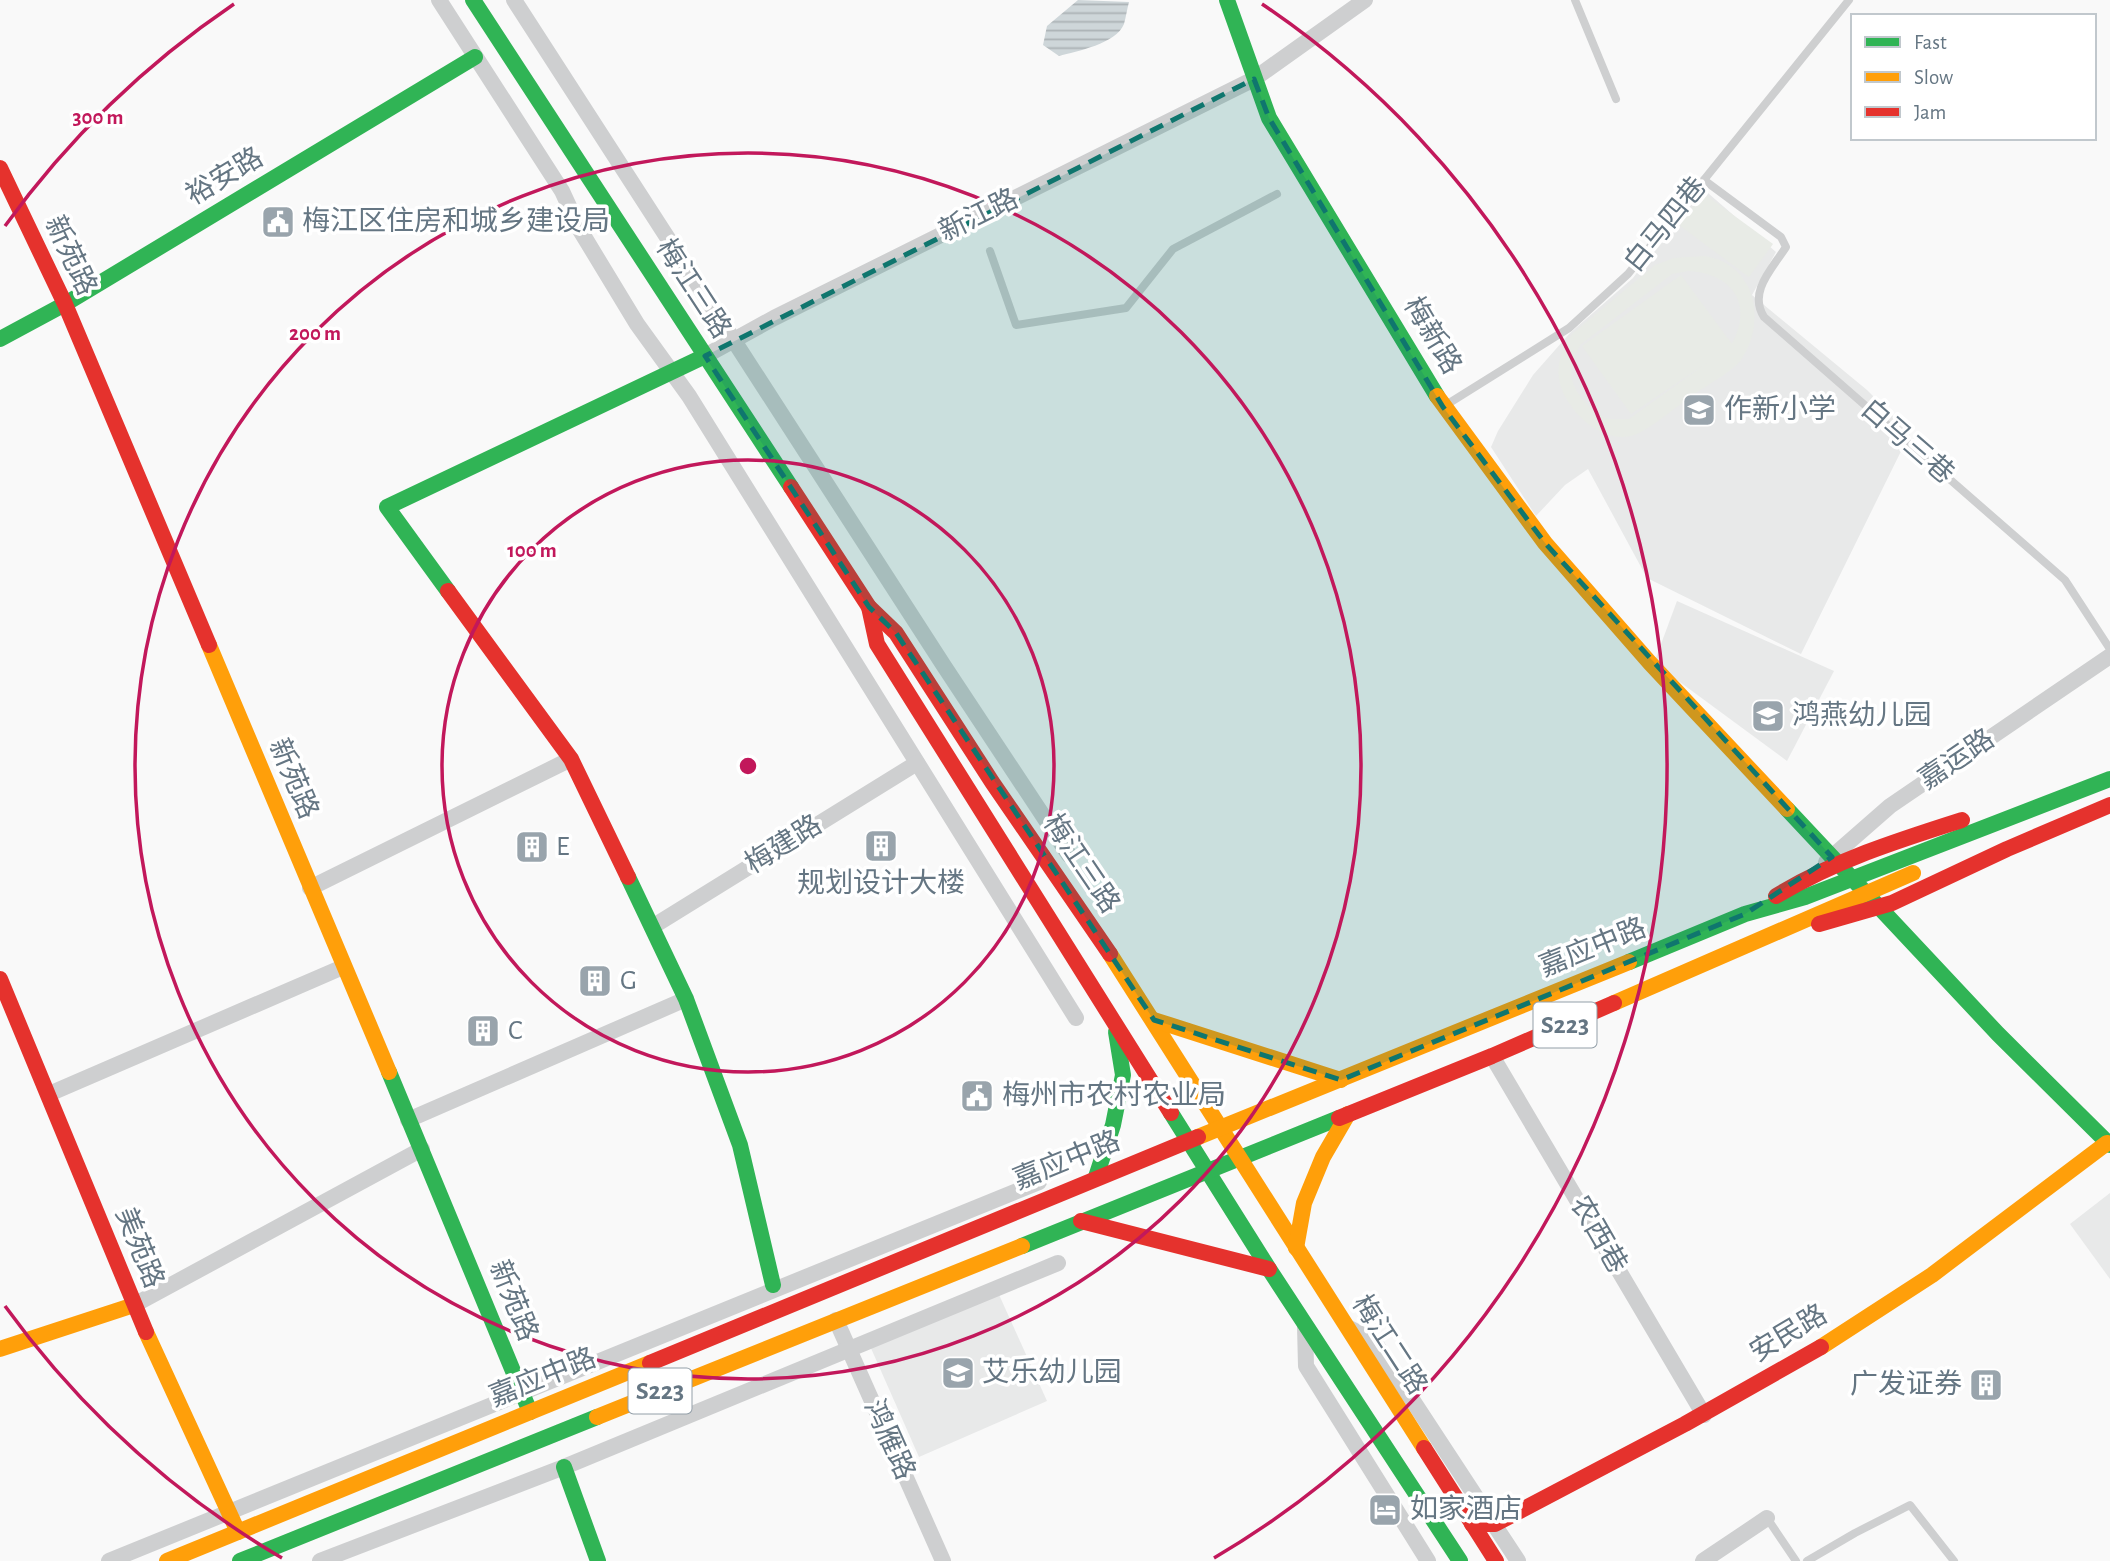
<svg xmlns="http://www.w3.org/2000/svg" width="2110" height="1561" viewBox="0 0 2110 1561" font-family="'Alegreya Sans','Noto Sans SC',sans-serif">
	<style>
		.built { fill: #e8e9e9 }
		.pitch { fill: #e8ebe6; fill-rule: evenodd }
		.water { fill: url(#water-rules) }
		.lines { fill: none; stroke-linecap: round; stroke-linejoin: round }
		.lane { stroke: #cecfd0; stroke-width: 8 }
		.street { stroke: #cecfd0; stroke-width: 16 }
		.fast { stroke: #30b455; stroke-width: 16 }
		.slow { stroke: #ff9f0a; stroke-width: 16 }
		.jam { stroke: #e5322d; stroke-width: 16 }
		.marked { fill: #0f766e; fill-opacity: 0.2; stroke: #0f766e; stroke-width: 5; stroke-dasharray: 14 9; stroke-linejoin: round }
		.ring { fill: none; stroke: #c2185b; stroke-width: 3.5 }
		.labels { text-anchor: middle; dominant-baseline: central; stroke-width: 7; stroke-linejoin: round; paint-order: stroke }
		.shield { fill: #fff; stroke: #939fa8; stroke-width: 2 }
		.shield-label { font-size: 26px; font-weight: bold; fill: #657683 }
		.street-label { font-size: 28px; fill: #657683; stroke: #fff }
		.poi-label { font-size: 28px; fill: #657683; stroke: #fff; text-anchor: start }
		.centre { fill: #c2185b; stroke: #fff; stroke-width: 3.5 }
		.ring-label { font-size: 21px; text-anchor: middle; font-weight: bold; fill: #c2185b; stroke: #fff; stroke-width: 7; stroke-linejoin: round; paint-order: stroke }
	</style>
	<defs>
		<pattern id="water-rules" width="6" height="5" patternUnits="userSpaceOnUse" patternTransform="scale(1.75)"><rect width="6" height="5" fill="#ced6d9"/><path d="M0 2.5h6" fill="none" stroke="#abb2b5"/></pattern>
	</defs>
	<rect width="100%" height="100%" fill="#f9f9f9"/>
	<g class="built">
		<polygon points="1701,187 1776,252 1752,295 1867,390 1910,433 1801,654 1647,578 1588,469 1565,485 1536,516 1491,447 1498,431 1533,375 1570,333 1633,278"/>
		<polygon points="1677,601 1834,671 1787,761 1654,663"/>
		<polygon points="2110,1193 2110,1279 2070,1224"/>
		<polygon points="996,1288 1047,1401 919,1457 870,1346"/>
	</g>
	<g class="pitch">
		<polygon points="1703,193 1773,244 1749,277 1679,225"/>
		<path d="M1704,256c51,7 64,65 37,104 -8,11 -35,26 -48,35 -17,12 -34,27 -52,37 -29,16 -62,-10 -75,-34 -13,-23 -8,-45 7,-65l82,-68 19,-7zM1688,271c43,2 66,32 44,73l-51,-69 -99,71 49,68 77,-52 -79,57c-7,0 -16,1 -23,-1 -8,-2 -16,-10 -22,-17 -17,-20 -15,-33 -4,-56l92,-71z"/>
	</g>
	<path class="water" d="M1078,0l51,2c-2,7 -3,15 -5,22 -8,20 -47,27 -65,32l-16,-11 4,-19z"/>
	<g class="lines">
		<g class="lane">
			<polyline points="1575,0 1616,99"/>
			<path d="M1704,180l77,57 5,10c-14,22 -38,45 -22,70l301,263 45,69"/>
			<polyline points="990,251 1016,325 1126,308 1173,249 1277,194"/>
			<polyline points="1446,405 1569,328 1628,274 1849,0"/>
			<polyline points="1767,1518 1796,1561"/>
			<polyline points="1807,1561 1855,1533 1910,1505 1954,1561"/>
		</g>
		<g class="street">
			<polyline points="439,0 562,191 580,230 637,324 689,396 1076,1018"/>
			<polyline points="514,0 944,666 1069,855"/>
			<polyline points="705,356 774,318 1254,79 1365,0"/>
			<polyline points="1826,862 1890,806 2110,656"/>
			<polyline points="310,888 571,759"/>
			<polyline points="652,927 917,763"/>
			<polyline points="1492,1056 1704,1415"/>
			<polyline points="49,1094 343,967"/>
			<polyline points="408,1120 686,999"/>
			<polyline points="134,1305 422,1149"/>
			<polyline points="836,1320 943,1561"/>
			<polyline points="1305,1326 1306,1366 1428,1561"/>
			<polyline points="1349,1328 1373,1340 1518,1561"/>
			<polyline points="109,1561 1039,1182"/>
			<polyline points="320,1561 564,1467 1058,1263"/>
			<polyline points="1703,1561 1767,1518"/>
		</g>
		<g class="fast">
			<polyline points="473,0 791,487"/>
			<polyline points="1227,0 1269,118 1437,396"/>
			<polyline points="0,339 65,304 475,57"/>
			<polyline points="448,591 387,507 705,356"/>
			<polyline points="1787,809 1998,1034 2110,1145"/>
			<polyline points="628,877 686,999 740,1145 773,1285"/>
			<polyline points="1629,962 1745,914 1805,897 2110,779"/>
			<polyline points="389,1072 530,1412"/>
			<polyline points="1171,1113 1269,1269 1460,1561"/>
			<polyline points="1096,1177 1113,1125 1123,1075 1116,1032"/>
			<polyline points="1022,1246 1339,1118"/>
			<polyline points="564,1467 598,1561"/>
			<polyline points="240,1561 597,1417"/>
		</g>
		<g class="slow">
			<polyline points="1437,396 1545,543 1650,663 1787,809"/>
			<polyline points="209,645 389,1072"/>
			<polyline points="1110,954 1424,1448"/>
			<polyline points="1614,1003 1913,873"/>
			<polyline points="1154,1020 1341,1080"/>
			<polyline points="1198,1137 1629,962"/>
			<polyline points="1296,1248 1304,1203 1323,1157 1348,1114"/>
			<polyline points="146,1332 238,1532"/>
			<polyline points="1821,1347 1932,1275 2107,1143"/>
			<polyline points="0,1349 134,1305"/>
			<polyline points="597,1417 1022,1246"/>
			<polyline points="167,1561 650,1363"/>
		</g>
		<g class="jam">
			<polyline points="0,168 65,304 209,645"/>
			<polyline points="791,487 869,607 896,633 992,782 1110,954"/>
			<polyline points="448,591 571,759 628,877"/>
			<polyline points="869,607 877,644 1171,1113"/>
			<path d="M1776,896c60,-36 120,-55 186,-76"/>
			<polyline points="1819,924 1892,903 2007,849 2110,805"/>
			<polyline points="0,979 146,1332"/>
			<polyline points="1339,1118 1492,1056 1614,1003"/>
			<polyline points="1081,1221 1269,1269"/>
			<polyline points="650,1363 1198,1137"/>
			<polyline points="1424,1448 1496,1561"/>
			<polyline points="1472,1524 1495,1524 1685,1424 1821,1347"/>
		</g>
	</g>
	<path class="marked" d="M1254,79l15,39 174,289 102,136 287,314 -87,57 -404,166 -187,-60 -258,-387 -27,-26 -164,-251z"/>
	<g class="ring">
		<circle cx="748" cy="766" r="306"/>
		<circle cx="748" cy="766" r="613"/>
		<path d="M282 1558A919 919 0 0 1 5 1306M5 226A919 919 0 0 1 234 4M1262 4A919 919 0 0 1 1214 1558"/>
	</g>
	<defs>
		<symbol id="civic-square" viewBox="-11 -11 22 22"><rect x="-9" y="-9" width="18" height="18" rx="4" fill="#99a4ac" stroke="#fff"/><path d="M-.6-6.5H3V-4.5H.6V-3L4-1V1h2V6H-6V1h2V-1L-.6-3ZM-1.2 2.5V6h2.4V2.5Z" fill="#fff"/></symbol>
		<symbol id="school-square" viewBox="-11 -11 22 22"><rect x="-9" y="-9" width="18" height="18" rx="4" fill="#99a4ac" stroke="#fff"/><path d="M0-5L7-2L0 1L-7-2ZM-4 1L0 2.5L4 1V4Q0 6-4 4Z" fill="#fff"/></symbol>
		<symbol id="building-square" viewBox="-11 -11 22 22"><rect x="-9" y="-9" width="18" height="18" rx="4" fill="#99a4ac" stroke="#fff"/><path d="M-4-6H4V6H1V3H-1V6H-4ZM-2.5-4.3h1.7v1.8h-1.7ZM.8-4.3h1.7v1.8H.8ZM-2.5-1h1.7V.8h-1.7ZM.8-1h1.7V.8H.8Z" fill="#fff"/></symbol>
		<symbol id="hotel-square" viewBox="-11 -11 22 22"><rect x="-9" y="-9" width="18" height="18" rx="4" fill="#99a4ac" stroke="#fff"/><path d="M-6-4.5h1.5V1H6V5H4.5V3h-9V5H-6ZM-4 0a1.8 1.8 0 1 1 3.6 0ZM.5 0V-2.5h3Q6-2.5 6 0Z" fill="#fff"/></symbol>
	</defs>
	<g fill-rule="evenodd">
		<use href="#civic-square" x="259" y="203" width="38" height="38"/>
		<use href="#school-square" x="1680" y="391" width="38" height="38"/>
		<use href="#school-square" x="1749" y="697" width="38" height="38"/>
		<use href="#building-square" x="862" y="827" width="38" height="38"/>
		<use href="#building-square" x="513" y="828" width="38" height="38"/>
		<use href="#building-square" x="576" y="962" width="38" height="38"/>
		<use href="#building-square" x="464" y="1012" width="38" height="38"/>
		<use href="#civic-square" x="958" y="1077" width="38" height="38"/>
		<use href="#school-square" x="939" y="1354" width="38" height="38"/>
		<use href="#building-square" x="1967" y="1366" width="38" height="38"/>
		<use href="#hotel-square" x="1366" y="1491" width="38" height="38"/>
	</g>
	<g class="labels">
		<g class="shield">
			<rect x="1533.5" y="1002.5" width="63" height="45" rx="5"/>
			<rect x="628.5" y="1368.5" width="63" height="45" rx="5"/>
		</g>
		<g class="shield-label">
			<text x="1565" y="1025">S223</text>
			<text x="660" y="1391">S223</text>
		</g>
		<g class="street-label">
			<text transform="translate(225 177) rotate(-31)">裕安路</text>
			<text transform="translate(979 216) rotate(-26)">新江路</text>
			<text transform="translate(1666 225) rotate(-51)">白马四巷</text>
			<text transform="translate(70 256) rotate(65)">新苑路</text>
			<text transform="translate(693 289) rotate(57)">梅江三路</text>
			<text transform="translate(1432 336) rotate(59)">梅新路</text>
			<text transform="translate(1907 442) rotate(41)">白马三巷</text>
			<text transform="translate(1957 760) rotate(-34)">嘉运路</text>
			<text transform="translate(293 779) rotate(67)">新苑路</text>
			<text transform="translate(784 845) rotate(-32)">梅建路</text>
			<text transform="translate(1081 864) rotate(56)">梅江三路</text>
			<text transform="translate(1593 948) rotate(-22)">嘉应中路</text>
			<text transform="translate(1067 1161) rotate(-22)">嘉应中路</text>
			<text transform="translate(1598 1235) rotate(60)">农西巷</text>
			<text transform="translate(139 1248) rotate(68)">美苑路</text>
			<text transform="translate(513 1301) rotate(68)">新苑路</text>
			<text transform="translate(1789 1334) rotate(-31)">安民路</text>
			<text transform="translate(1389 1345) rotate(57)">梅江二路</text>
			<text transform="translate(543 1378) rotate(-22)">嘉应中路</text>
			<text transform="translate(889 1440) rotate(66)">鸿雁路</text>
		</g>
		<g class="poi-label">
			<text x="302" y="222">梅江区住房和城乡建设局</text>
			<text x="1724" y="410">作新小学</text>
			<text x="1792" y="716">鸿燕幼儿园</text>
			<text x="556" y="847">E</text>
			<text x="881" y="884" text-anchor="middle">规划设计大楼</text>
			<text x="620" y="981">G</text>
			<text x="508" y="1031">C</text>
			<text x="1002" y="1096">梅州市农村农业局</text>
			<text x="982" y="1373">艾乐幼儿园</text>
			<text x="1962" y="1385" text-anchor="end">广发证券</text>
			<text x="1410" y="1510">如家酒店</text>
		</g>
	</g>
	<circle cx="748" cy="766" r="10" class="centre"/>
	<g class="ring-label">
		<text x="98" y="124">300 m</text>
		<text x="315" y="340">200 m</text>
		<text x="532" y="557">100 m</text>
	</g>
	<rect x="1851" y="14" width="245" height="126" fill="#ffffff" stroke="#c1c8cd" stroke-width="2"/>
	<rect x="1865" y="37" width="35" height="10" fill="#30b455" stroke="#c1c8cd" stroke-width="2"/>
	<text x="1914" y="49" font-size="21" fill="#657683">Fast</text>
	<rect x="1865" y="72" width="35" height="10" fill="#ff9f0a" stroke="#c1c8cd" stroke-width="2"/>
	<text x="1914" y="84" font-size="21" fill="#657683">Slow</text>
	<rect x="1865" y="107" width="35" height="10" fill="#e5322d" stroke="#c1c8cd" stroke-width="2"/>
	<text x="1914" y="119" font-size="21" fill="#657683">Jam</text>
</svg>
